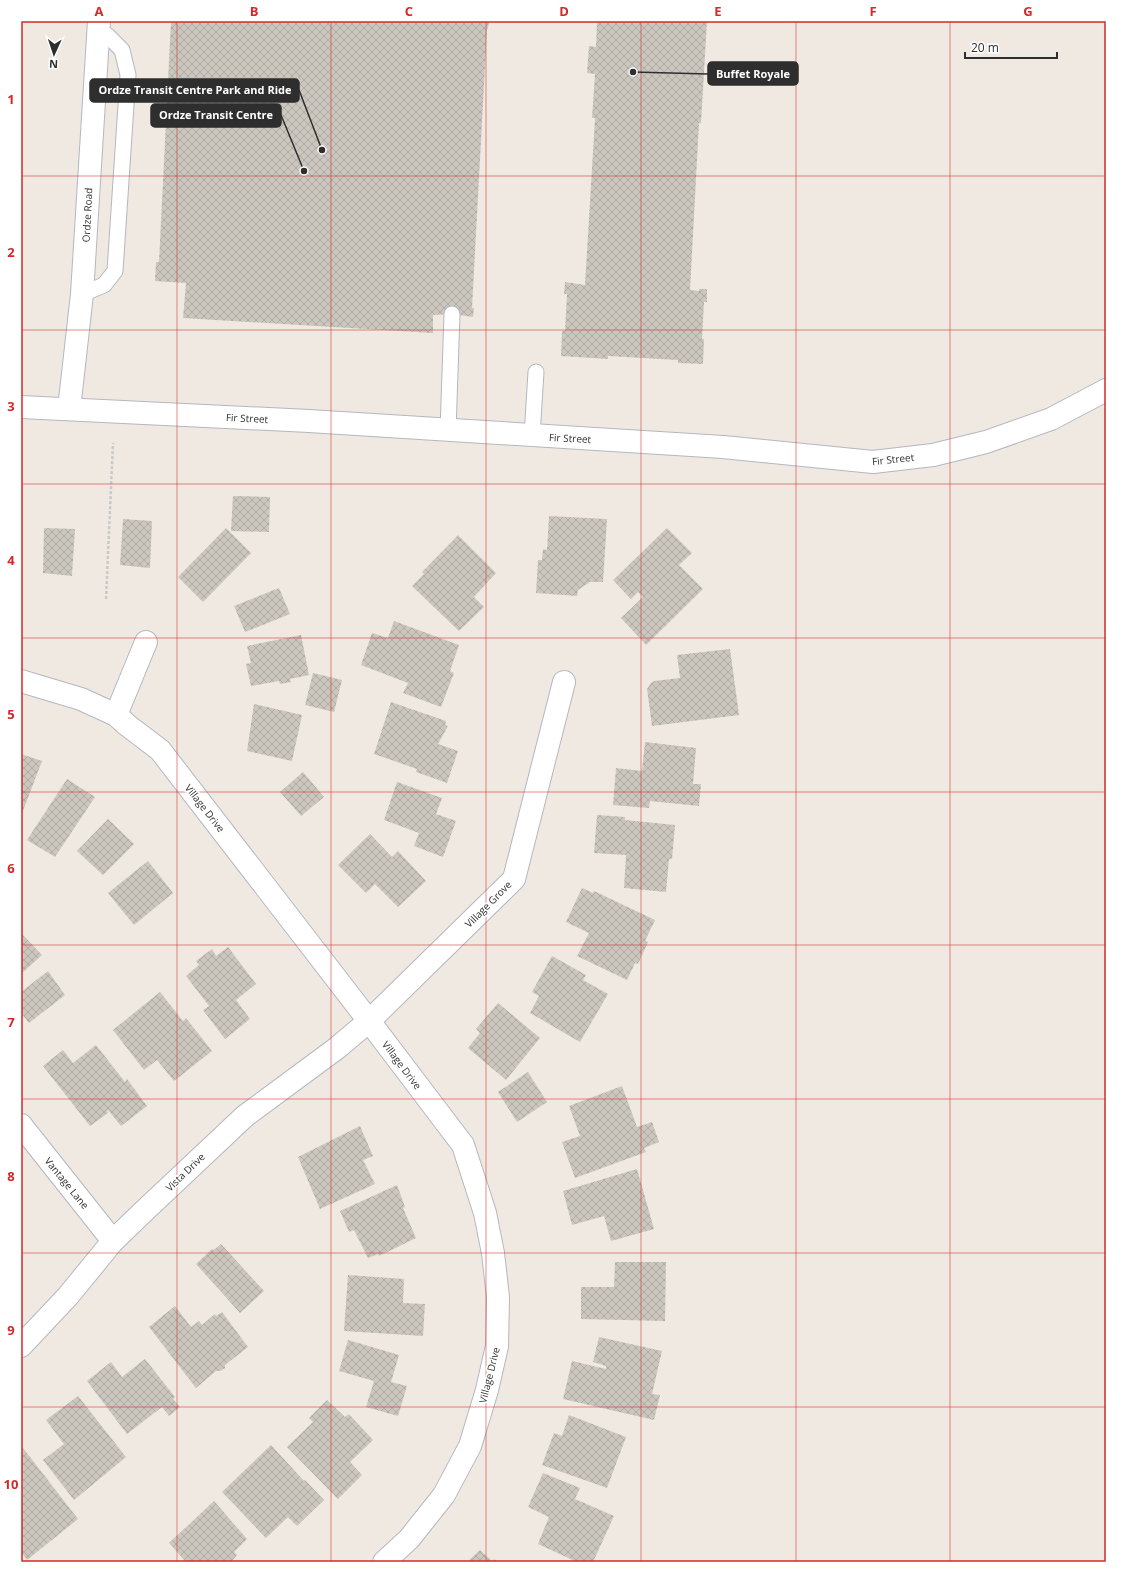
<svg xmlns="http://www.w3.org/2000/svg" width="1127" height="1583" viewBox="0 0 1127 1583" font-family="'Open Sans',sans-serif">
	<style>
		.building { fill: url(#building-cross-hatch) }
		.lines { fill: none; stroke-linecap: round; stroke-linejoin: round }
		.lane-casing { stroke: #b4b7c1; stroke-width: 17 }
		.street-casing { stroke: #b4b7c1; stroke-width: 24 }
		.path { stroke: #c9c9c9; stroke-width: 2.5; stroke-dasharray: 3 2; stroke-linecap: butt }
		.lane { stroke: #fff; stroke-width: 15 }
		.street { stroke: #fff; stroke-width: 22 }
		.grid { fill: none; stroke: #d62828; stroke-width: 1; stroke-opacity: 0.55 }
		.labels { text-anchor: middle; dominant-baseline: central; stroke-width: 3.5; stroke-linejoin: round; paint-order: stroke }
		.street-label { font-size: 10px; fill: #2e2e2e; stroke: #fff }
		.leader { fill: none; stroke: #2e2e2e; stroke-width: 1.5 }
		.callout-dot { fill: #2e2e2e; stroke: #fff; stroke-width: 1.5 }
		.callout { fill: #2e2e2e; stroke: #2e2e2e; stroke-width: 1.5 }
		.callout-label { font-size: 11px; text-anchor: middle; font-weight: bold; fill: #fff }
		.neatline { fill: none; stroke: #d62828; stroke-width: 1.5 }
		.grid-label { font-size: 13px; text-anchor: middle; font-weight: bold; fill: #d62828 }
	</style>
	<defs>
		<pattern id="building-cross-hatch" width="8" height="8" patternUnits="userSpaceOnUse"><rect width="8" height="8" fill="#cbc7bf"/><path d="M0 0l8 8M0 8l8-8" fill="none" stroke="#afaba4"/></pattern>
	</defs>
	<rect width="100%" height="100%" fill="#efe9e1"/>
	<g class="building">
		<polygon points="171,21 489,21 488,29 487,29 472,308 474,308 473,317 452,314 433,315 433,333 183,318 186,283 155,281 156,262 159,262"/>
		<polygon points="597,21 707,21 701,123 699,123 690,290 699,291 699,289 707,289 707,302 704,302 702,339 704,339 703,364 678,363 678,360 608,356 608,359 561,356 562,331 565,331 567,294 564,294 565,282 585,285 595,118 592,118 595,74 587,73 589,46 596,47"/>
		<polygon points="233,496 270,497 269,532 231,531"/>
		<polygon points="549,516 607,519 603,582 590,582 578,590 577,596 536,593 538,560 542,560 543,549 547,550"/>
		<polygon points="123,519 152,521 150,568 120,565"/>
		<polygon points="44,528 75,529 72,576 43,573"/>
		<polygon points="226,528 251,553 203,602 178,577"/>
		<polygon points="667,528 692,553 679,565 703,589 646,645 621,618 643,597 638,592 631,599 613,580"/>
		<polygon points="458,535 496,573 474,597 484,607 459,631 412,586 424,574 422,572"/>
		<polygon points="279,588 290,614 245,632 234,606"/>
		<polygon points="394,621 459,645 450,671 454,673 441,707 403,693 408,683 361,665 372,633 388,638"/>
		<polygon points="301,635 309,675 290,679 291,682 280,684 279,681 251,686 246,664 251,663 247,646"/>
		<polygon points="730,649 739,715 652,726 647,689 651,683 654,681 680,678 677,655"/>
		<polygon points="313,673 342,680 334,712 305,705"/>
		<polygon points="391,702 446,721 445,725 448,726 438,744 458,751 447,783 416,772 417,769 374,754"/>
		<polygon points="254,704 302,715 292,761 247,751"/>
		<polygon points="645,742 696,748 693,784 701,784 699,806 650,801 649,808 613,805 616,768 642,771"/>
		<polygon points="21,754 42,761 21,816"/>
		<polygon points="303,772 324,797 301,816 280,792"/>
		<polygon points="67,779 95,797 55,857 27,840"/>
		<polygon points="397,782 442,798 436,814 456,821 443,857 414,846 419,833 384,820"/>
		<polygon points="597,815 625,817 625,820 675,825 672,859 669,859 666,892 624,888 626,855 594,853"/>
		<polygon points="108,819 134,844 103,875 77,851"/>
		<polygon points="370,834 392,857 398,851 426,881 398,907 375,884 366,893 338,865"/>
		<polygon points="148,861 173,893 134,925 108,893"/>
		<polygon points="582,888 593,893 594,891 655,920 645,941 648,942 638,964 635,963 627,980 577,956 589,933 566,922"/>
		<polygon points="21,933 42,955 21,974"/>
		<polygon points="228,947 256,984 236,1000 250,1019 225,1039 203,1010 209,1006 186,976 199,965 196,961 212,949 216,956"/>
		<polygon points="552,956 586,975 583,980 608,994 580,1042 530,1013 539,996 532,992"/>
		<polygon points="48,971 65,995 29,1023 21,1013 21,992"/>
		<polygon points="160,992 183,1021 186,1018 212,1051 174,1081 157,1060 144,1070 113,1030"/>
		<polygon points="498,1003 540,1038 506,1080 468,1048 480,1033 476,1029"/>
		<polygon points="96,1045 125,1082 127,1079 147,1106 121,1126 108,1110 107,1111 108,1113 90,1126 43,1066 63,1050 73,1063"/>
		<polygon points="528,1072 547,1102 517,1122 498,1092"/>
		<polygon points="622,1086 637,1127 652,1122 659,1142 644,1148 646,1152 575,1178 562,1142 580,1136 569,1106"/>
		<polygon points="360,1126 373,1156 363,1160 375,1184 320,1209 298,1157"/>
		<polygon points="637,1169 654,1229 611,1241 604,1216 572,1225 563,1191"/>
		<polygon points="397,1185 405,1207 403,1208 416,1238 379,1256 378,1254 368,1258 354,1230 349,1232 340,1211"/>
		<polygon points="221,1244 264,1291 240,1313 196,1264 212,1249 214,1250"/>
		<polygon points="615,1262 666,1262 665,1321 581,1319 581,1287 614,1287"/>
		<polygon points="348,1275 404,1279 403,1303 425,1304 423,1336 344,1331"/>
		<polygon points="175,1306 191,1327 199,1321 202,1325 215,1314 216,1316 222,1312 248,1347 225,1365 225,1368 220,1371 216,1371 196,1388 149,1327"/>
		<polygon points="599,1337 662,1351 652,1394 660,1395 654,1420 563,1399 572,1361 606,1369 606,1366 593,1362"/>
		<polygon points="348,1340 399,1355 391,1382 407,1386 398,1416 366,1407 374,1381 339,1371"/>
		<polygon points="145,1359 175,1397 173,1399 180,1407 169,1416 162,1407 127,1434 87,1381 111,1362 122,1377"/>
		<polygon points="78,1396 126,1457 74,1500 43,1460 64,1444 46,1420"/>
		<polygon points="327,1400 345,1417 349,1414 373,1440 350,1462 362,1475 338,1499 287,1447 313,1422 309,1418"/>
		<polygon points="569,1415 626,1437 607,1488 542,1465 554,1433 562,1436"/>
		<polygon points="271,1445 304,1481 305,1480 324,1500 297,1526 288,1517 266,1538 222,1492"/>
		<polygon points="23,1448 78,1519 27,1560 21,1552 21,1449"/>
		<polygon points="543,1473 580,1488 575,1499 614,1516 593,1562 577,1562 538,1544 549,1517 528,1507"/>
		<polygon points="214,1501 247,1539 234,1552 237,1555 231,1562 184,1562 185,1561 169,1543"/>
		<polygon points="480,1550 492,1561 494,1559 498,1562 467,1562"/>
	</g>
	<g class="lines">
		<defs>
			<g id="lane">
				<polyline points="82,294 104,285 115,271 128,75 122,50 108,36 98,29"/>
				<polyline points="448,431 452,314"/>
				<polyline points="532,436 536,372"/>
			</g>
			<g id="street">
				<polyline points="21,407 309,421 723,447 873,462 933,455 986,442 1051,419 1106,390"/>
				<polyline points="69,409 82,294 99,21"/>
				<polyline points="21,681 81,699 116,715 127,725 160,750 369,1021 463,1145 485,1213 493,1253 498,1297 497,1346 487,1390 470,1446 444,1495 409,1539 384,1562"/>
				<polyline points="116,715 146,642"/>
				<polyline points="21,1125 113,1241"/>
				<polyline points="21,1346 68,1296 113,1241 142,1213 245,1116 337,1048 369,1021 514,879 564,682"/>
			</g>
		</defs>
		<use href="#lane" class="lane-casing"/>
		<use href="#street" class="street-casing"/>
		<polyline class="path" points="106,599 113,443"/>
		<use href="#lane" class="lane"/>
		<use href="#street" class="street"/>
	</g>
	<path class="grid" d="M177,21v1541M331,21v1541M486,21v1541M641,21v1541M796,21v1541M950,21v1541M21,176h1085M21,330h1085M21,484h1085M21,638h1085M21,792h1085M21,945h1085M21,1099h1085M21,1253h1085M21,1407h1085"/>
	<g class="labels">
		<g class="street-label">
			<text transform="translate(87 215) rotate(-87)">Ordze Road</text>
			<text transform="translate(247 418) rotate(3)">Fir Street</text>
			<text transform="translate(570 438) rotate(3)">Fir Street</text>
			<text transform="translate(893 459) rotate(-6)">Fir Street</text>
			<text transform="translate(205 808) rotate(52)">Village Drive</text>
			<text transform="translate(488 904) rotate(-45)">Village Grove</text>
			<text transform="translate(402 1065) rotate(53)">Village Drive</text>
			<text transform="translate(185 1172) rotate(-44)">Vista Drive</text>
			<text transform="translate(67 1183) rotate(51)">Vantage Lane</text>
			<text transform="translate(489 1375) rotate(-76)">Village Drive</text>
		</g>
	</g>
	<path class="leader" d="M633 72L708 74M322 150L299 90M304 171L281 115"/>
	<g class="callout-dot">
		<circle cx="633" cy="72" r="4"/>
		<circle cx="322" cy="150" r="4"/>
		<circle cx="304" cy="171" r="4"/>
	</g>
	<g class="callout">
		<rect x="708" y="62" width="90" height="23" rx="4"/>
		<rect x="90" y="79" width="209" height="23" rx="4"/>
		<rect x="151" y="104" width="130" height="23" rx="4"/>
	</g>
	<g class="callout-label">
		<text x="753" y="78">Buffet Royale</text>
		<text x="195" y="94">Ordze Transit Centre Park and Ride</text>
		<text x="216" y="119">Ordze Transit Centre</text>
	</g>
	<rect width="1127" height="1583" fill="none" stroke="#ffffff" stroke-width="44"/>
	<g transform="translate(54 54) rotate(183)" stroke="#ffffff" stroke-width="3" paint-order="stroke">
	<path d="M0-3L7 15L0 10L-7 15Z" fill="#2e2e2e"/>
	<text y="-6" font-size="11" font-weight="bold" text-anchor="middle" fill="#2e2e2e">N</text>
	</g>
	<path d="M965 52v6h92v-6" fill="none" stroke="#2e2e2e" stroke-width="2"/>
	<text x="971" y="52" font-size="12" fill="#2e2e2e" stroke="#ffffff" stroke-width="3" paint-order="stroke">20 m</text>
	<rect x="22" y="22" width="1083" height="1539" class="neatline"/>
	<g class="grid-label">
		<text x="99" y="16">A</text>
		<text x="254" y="16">B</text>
		<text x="409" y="16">C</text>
		<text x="564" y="16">D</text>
		<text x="718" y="16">E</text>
		<text x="873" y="16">F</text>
		<text x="1028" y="16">G</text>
		<text x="11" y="104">1</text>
		<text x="11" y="257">2</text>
		<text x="11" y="411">3</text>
		<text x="11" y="565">4</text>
		<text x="11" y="719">5</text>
		<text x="11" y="873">6</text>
		<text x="11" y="1027">7</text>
		<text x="11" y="1181">8</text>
		<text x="11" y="1335">9</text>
		<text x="11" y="1489">10</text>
	</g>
</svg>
